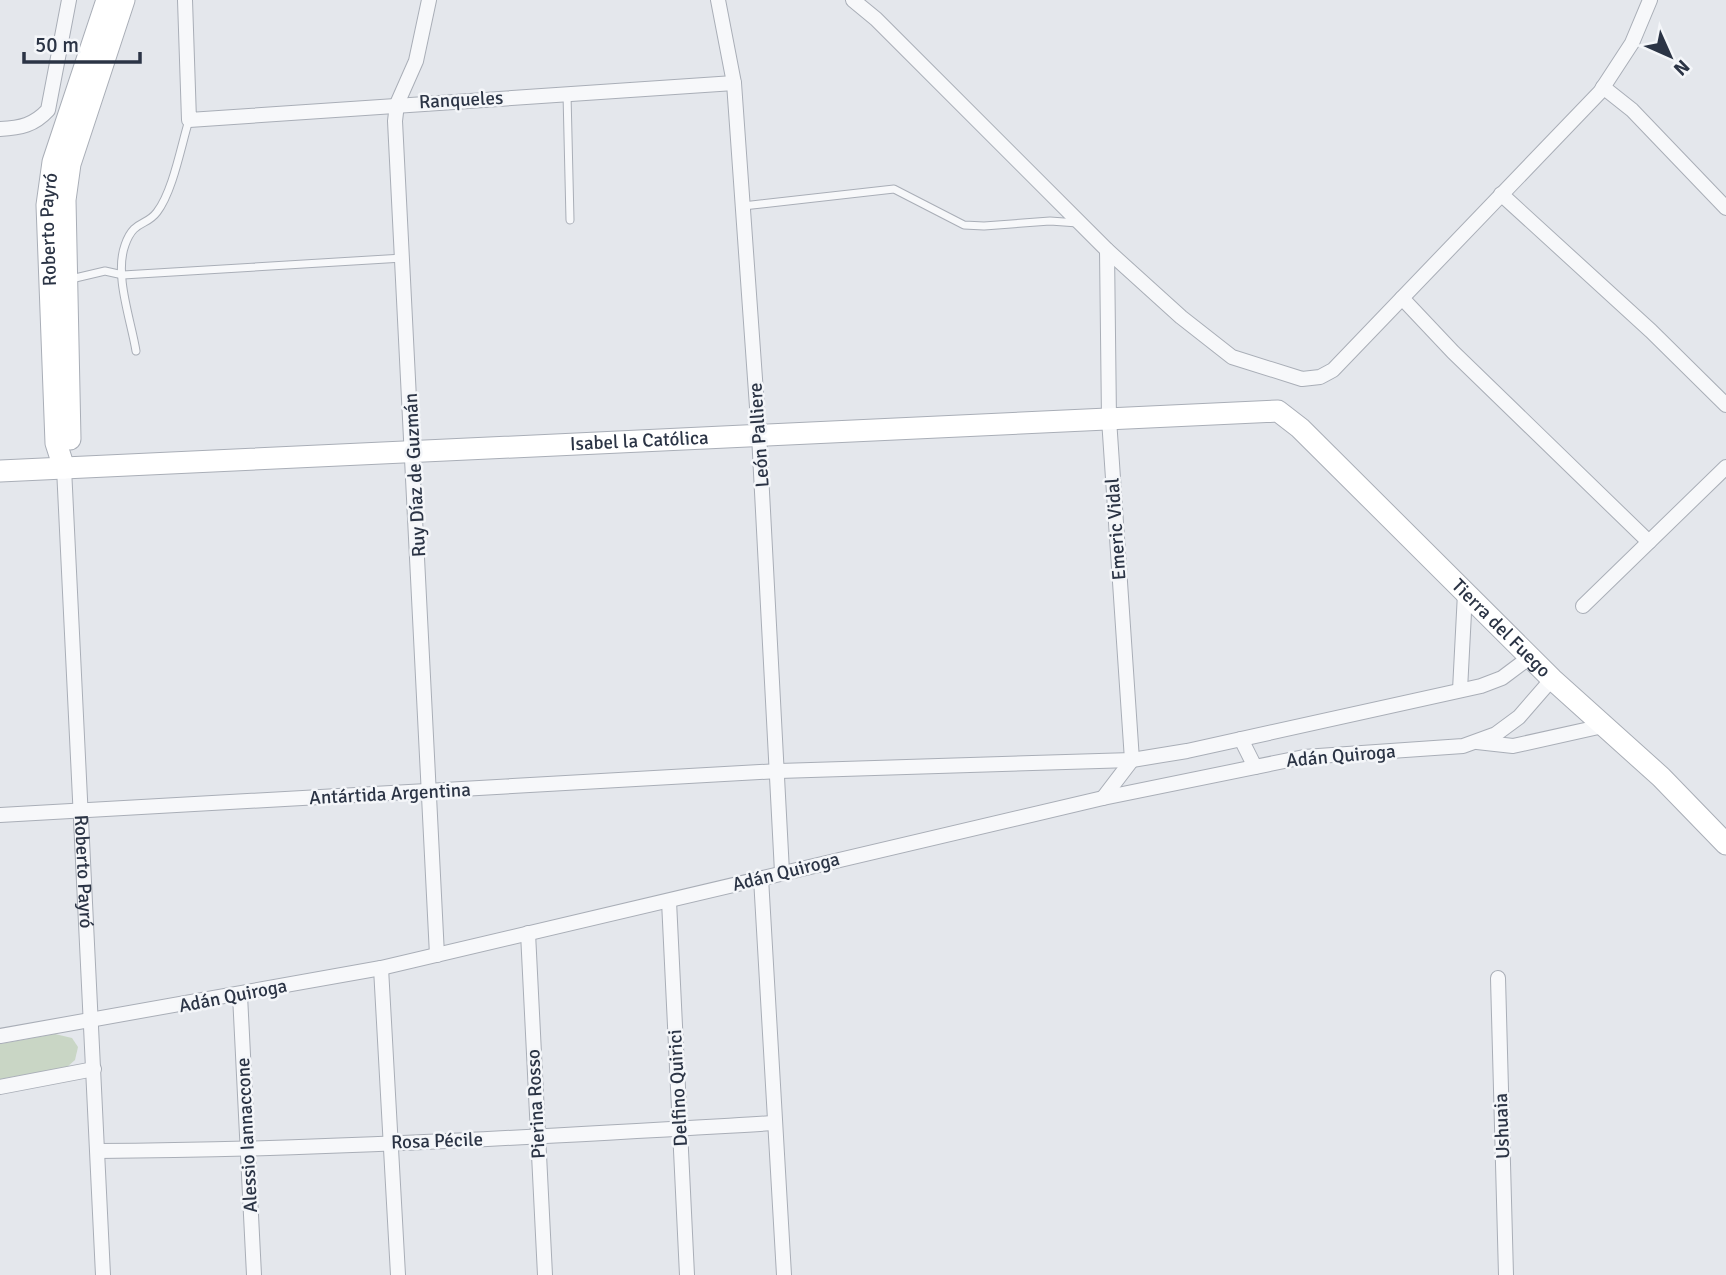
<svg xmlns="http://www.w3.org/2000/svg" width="1726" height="1275" viewBox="0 0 1726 1275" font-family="Signika,sans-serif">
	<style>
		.green { fill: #c9d6c5 }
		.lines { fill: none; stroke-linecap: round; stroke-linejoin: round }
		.service-casing { stroke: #a9aeb7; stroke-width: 9 }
		.minor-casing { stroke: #a9aeb7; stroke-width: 16 }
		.secondary-casing { stroke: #a9aeb7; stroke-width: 23 }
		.service { stroke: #f7f8fa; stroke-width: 7 }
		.minor { stroke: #f7f8fa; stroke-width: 14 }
		.secondary { stroke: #fff; stroke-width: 21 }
		.labels { text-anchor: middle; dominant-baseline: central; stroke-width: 5; stroke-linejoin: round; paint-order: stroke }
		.street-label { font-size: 19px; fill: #2b3445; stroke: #f4f6f9 }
	</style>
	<rect width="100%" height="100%" fill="#e4e7ec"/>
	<polygon class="green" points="55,1034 72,1038 78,1047 75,1060 67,1067 0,1079 0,1044"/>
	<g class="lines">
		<defs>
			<g id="service">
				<polyline points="567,94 570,220"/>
				<polyline points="743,206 894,189 964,225 984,226 1050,221 1078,223"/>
				<polyline points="71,279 105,271 123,275 403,258"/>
				<path d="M136,351c-5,-31 -22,-76 -11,-106 9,-26 21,-18 32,-33 16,-21 24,-66 32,-92"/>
			</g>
			<g id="minor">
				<polyline points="185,0 189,120 734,83"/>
				<polyline points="429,0 416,61 397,104 395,121 437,955"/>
				<polyline points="718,0 734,83 759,435 782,872"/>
				<polyline points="853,0 876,19 1107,250 1181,317 1232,357 1302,379 1320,377 1333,370 1600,92 1632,43 1650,0"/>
				<polyline points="1603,87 1632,110 1726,208"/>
				<path d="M0,129c21,-1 34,-4 48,-19l21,-110"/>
				<polyline points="1501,194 1651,331 1726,405"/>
				<polyline points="1402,298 1453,352 1649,542"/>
				<path id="s1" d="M64,468l39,807"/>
				<polyline points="1583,606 1726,467"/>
				<polyline points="1460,690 1465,593"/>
				<polyline points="1241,739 1255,767"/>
				<polyline points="1477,742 1513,746 1603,726"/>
				<polyline points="1103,798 1132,760 1109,419 1107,250"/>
				<polyline points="0,815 779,771 1132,760 1187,751 1481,686 1502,678 1530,657"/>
				<polyline points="761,878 784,1275"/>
				<polyline points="669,901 687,1275"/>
				<polyline points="528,933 545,1275"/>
				<polyline points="381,968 398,1275"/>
				<polyline points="1498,978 1506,1275"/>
				<polyline points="240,995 254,1275"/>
				<polyline points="0,1036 381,968 1103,798 1304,757 1463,746 1496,734 1519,717 1552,679"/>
				<polyline points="0,1087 94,1069"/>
				<path d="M98,1151c226,-1 452,-15 677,-28"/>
			</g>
			<g id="secondary">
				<polyline points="70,439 65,200 70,164 124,0"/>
				<path id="s2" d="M64,468l-8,-25 -9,-238 6,-43 54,-162"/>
				<path id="s3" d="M0,471l1278,-60 22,17 252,251 109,98 65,67"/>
			</g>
		</defs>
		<use href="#service" class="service-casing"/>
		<use href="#minor" class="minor-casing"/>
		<use href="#secondary" class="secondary-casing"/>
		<use href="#service" class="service"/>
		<use href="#minor" class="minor"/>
		<use href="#secondary" class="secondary"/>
	</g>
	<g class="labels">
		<g class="street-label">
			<text transform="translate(461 100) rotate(-3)">Ranqueles</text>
			<text stroke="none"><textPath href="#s2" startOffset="240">Roberto Payró</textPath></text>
			<text transform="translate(759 435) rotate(-94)">León Palliere</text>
			<text stroke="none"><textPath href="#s3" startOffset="640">Isabel la Católica</textPath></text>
			<text transform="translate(415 475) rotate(-93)">Ruy Díaz de Guzmán</text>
			<text transform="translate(1116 529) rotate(-94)">Emeric Vidal</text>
			<text stroke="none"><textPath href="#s3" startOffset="1591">Tierra del Fuego</textPath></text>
			<text transform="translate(1341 756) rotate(-5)">Adán Quiroga</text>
			<text transform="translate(390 794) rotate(-3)">Antártida Argentina</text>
			<text stroke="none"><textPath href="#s1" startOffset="404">Roberto Payró</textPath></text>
			<text transform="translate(786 872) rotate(-14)">Adán Quiroga</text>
			<text transform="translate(233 996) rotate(-11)">Adán Quiroga</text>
			<text transform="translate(678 1088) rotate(-93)">Delfino Quirici</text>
			<text transform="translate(536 1104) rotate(-93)">Pierina Rosso</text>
			<text transform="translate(1502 1126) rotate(-92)">Ushuaia</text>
			<text transform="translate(247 1135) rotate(-93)">Alessio Iannaccone</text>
			<text transform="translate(437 1141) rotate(-2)">Rosa Pécile</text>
		</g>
	</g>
	<g transform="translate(1670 56) rotate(135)" stroke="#f4f6f9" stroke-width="5" paint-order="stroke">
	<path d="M0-5L12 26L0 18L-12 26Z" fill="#2b3445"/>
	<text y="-10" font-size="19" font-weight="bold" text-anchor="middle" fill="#2b3445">N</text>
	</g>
	<path d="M24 52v10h116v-10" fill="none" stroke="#2b3445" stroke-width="3.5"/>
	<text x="35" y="52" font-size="21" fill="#2b3445" stroke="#f4f6f9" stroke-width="5" paint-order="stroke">50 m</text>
</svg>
